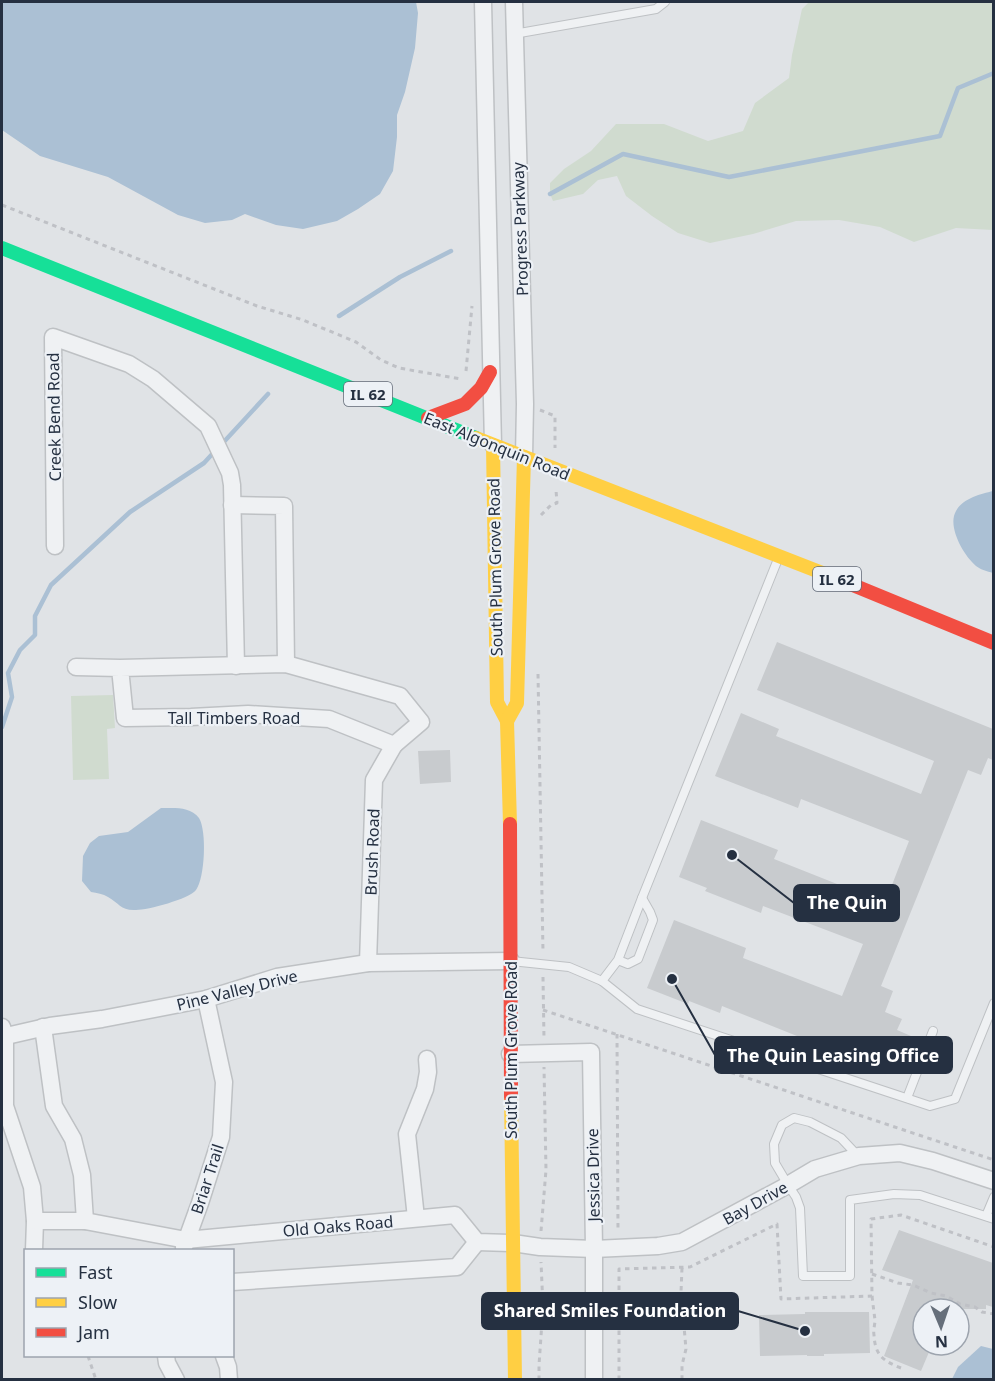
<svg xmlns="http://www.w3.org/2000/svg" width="995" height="1381" viewBox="0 0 995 1381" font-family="'Noto Sans',sans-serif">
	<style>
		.green { fill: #d0dbcf }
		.water { fill: #abc0d4 }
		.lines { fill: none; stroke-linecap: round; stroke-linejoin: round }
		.stream { stroke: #abc0d4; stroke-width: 4.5 }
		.building { fill: #c8cbce }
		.lane-casing { stroke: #bec1c4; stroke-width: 10 }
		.street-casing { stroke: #bec1c4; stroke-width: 19 }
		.path { stroke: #bfc1c6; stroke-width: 3; stroke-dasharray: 4.5 4.5; stroke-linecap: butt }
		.lane { stroke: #eff1f3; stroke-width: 8 }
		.street { stroke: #eff1f3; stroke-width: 16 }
		.fast { stroke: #16e098; stroke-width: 14 }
		.slow { stroke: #ffcf43; stroke-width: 14 }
		.jam { stroke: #f24e42; stroke-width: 14 }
		.labels { text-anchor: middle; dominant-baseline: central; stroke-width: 4.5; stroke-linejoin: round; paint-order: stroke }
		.shield { fill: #edf1f6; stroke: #616a77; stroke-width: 1.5 }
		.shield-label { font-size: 15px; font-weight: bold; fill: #253041 }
		.street-label { font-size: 16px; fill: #253041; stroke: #edf1f6 }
		.leader { fill: none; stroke: #253041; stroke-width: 2 }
		.callout-dot { fill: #253041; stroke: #edf1f6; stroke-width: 2 }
		.callout { fill: #253041; stroke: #253041; stroke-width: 2 }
		.callout-label { font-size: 18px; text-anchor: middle; font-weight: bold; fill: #fff }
	</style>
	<rect width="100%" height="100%" fill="#e0e3e6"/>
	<g class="green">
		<polygon points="809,2 993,2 993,230 956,228 914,242 880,227 839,220 796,221 753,234 710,243 678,233 652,216 626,196 617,176 598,180 583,194 553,201 550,194 550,183 564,169 591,151 616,124 664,124 708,141 743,131 755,103 789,78 792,55 802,9"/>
		<polygon points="113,695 115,728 107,729 109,779 73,780 71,696"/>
	</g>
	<g class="water">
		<polygon points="2,2 416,2 418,13 415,48 405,92 397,115 397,137 393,171 380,194 358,209 337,221 303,229 276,225 245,214 232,220 205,223 178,215 108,177 40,156 2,130"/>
		<path d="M993,491h1l-1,82c-6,-2 -12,-3 -17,-7 -13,-11 -29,-40 -20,-55 7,-13 25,-17 37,-20z"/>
		<path d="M161,808c13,0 29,-2 38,10 8,13 6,60 -3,72 -7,9 -48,20 -60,20 -15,1 -17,-7 -28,-13 -5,-3 -11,-4 -17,-5l-9,-11 1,-25 7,-13 9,-7 29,-4z"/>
		<polygon points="981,1346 993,1349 993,1379 952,1379 958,1367"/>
	</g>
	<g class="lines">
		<g class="stream">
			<polyline points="550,194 623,154 729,177 940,136 958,88 994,73"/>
			<polyline points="339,316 400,277 451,251"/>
			<polyline points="221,445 268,394"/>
			<polyline points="2,727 12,697 8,673 20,650 35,635 35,616 51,585 130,512 204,463 215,451"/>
		</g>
	</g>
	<g class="building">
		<polygon points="777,642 993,729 993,760 988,758 981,775 968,770 881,986 893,991 885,1012 902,1019 897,1030 911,1036 906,1051 895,1046 888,1065 860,1054 857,1060 722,1006 720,1013 689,1001 688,1004 647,988 674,920 746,948 743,958 842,996 863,944 763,906 761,913 705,891 707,888 679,877 701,820 778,850 774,859 885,903 909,841 801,799 798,808 715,776 741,713 779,729 776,736 921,794 934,761 757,690"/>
		<polygon points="450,750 451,782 420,784 418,751"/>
		<polygon points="899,1230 993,1263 993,1307 986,1305 986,1309 923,1309 923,1345 932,1345 921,1371 884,1356 913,1280 882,1270"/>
		<polygon points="805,1312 869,1312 870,1353 824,1354 824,1356 807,1356 807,1355 760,1356 759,1315 805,1314"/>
	</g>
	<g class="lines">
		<defs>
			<g id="lane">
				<polyline points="514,34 656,9 665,2"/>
				<polyline points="642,898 778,559"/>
				<polyline points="511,961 569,967 602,981 637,1009 930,1106 955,1099 994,1003"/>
				<polyline points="602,981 618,960 642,898 650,912 653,920 638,959 628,964 618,960"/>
				<polyline points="907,1098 933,1031"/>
				<polyline points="858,1156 841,1138 810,1122 794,1118 782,1125 774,1144 775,1163 788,1185 796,1197 800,1208 803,1276 850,1276 850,1200 894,1194 920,1195 994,1219"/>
				<polyline points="986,1216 994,1197"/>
			</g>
			<g id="street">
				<polyline points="483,2 493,445"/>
				<polyline points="514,2 525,404 524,457"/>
				<polyline points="232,505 284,506 286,664"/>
				<polyline points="55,546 53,337 129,364 153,379 208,426 230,473 232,485 236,666"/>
				<polyline points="76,667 120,668 286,664 400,696 421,722 394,745 329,719 248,714 191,717 125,718 120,668"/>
				<polyline points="368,963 374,780 394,745"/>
				<polyline points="2,1027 5,1036 5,1106 32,1187 35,1221 34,1250"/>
				<polyline points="43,1027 54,1106 73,1139 82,1175 85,1221"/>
				<polyline points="2,1037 50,1026 102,1019 206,999 277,977 368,963 511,961"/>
				<polyline points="510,1054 591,1052 594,1249 594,1380"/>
				<polyline points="416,1218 407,1134 425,1089 428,1072 427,1059"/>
				<polyline points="35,1221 85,1221 186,1240 455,1215 477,1242 513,1243 540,1247 594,1249 658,1246 682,1242 788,1185 815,1169 859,1156 900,1153 933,1161 994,1181"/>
				<polyline points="184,1247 200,1203 221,1137 224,1082 206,999"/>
				<polyline points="232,1282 457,1267 477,1242"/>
				<polyline points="166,1356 167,1363 176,1380"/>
				<polyline points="224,1356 228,1367 229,1380"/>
			</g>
		</defs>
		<use href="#lane" class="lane-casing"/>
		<use href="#street" class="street-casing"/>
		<g class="path">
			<polyline points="2,205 257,306 303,320 356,342 381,360 399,368 461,379"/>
			<polyline points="466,371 472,306"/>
			<polyline points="540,410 555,416 555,448"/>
			<polyline points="541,515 551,505 557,503 556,490"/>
			<polyline points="538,674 543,952"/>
			<polyline points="543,977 544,1039"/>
			<polyline points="543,1010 994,1160"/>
			<polyline points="617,1034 618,1232"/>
			<polyline points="541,1231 546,1170 544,1067"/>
			<polyline points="682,1268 681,1292 686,1349 682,1365 682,1380"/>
			<polyline points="872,1274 898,1283 913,1285 931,1293 946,1296 960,1304 975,1307 982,1312 994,1314"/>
			<path d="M872,1296c1,9 2,16 3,24 0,5 -2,10 -1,15 1,20 9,26 27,33"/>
			<polyline points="88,1356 96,1380"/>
			<polyline points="539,1380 539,1365 543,1307 541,1262"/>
			<polyline points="619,1380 619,1269 690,1267 777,1224 781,1299 872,1296 871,1219 901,1215 994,1247"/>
		</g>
		<use href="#lane" class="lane"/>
		<use href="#street" class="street"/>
		<polyline class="fast" points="2,248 476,438"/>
		<g class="slow">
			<polyline points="476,438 848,583"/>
			<polyline points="493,445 497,702 507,721 510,824"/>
			<polyline points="507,721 517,703 524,457"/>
			<polyline points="511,1097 515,1380"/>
		</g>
		<g class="jam">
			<polyline points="428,418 465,404 481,388 490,372"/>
			<polyline points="848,583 994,643"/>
			<polyline points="510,824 511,1097"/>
		</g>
	</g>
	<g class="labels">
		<g class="shield">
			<rect x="344" y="382" width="48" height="24" rx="4.5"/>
			<rect x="813" y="567" width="48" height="24" rx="4.5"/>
		</g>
		<g class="shield-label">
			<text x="368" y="394">IL 62</text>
			<text x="837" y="579">IL 62</text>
		</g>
		<g class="street-label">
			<text transform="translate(520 229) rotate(-92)">Progress Parkway</text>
			<text transform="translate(54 417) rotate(-91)">Creek Bend Road</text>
			<text transform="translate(497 446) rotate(22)">East Algonquin Road</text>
			<text transform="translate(495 567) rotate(-91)">South Plum Grove Road</text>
			<text x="234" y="718">Tall Timbers Road</text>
			<text transform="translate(372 852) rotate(-88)">Brush Road</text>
			<text transform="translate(237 990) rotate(-14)">Pine Valley Drive</text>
			<text transform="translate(511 1050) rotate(-90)">South Plum Grove Road</text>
			<text transform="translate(593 1175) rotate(-91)">Jessica Drive</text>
			<text transform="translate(207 1179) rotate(-72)">Briar Trail</text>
			<text transform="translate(755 1203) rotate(-29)">Bay Drive</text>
			<text transform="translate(338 1226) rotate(-5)">Old Oaks Road</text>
		</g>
	</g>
	<path class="leader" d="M732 855L794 903M672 979L715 1055M805 1331L738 1311"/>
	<g class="callout-dot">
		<circle cx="732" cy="855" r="6"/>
		<circle cx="672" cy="979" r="6"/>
		<circle cx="805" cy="1331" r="6"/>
	</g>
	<g class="callout">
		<rect x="794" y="885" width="105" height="36" rx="6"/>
		<rect x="715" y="1037" width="237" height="36" rx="6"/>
		<rect x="482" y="1293" width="256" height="36" rx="6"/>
	</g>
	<g class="callout-label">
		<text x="847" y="909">The Quin</text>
		<text x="833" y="1062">The Quin Leasing Office</text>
		<text x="610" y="1317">Shared Smiles Foundation</text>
	</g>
	<rect width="995" height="1381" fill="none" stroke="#253041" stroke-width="6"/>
	<rect x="24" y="1249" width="210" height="108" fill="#edf1f6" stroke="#9da4ae" stroke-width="1.5"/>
	<rect x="36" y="1268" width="30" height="9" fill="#16e098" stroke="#9da4ae" stroke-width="1.5"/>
	<text x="78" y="1279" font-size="18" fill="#253041">Fast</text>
	<rect x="36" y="1298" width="30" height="9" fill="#ffcf43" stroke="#9da4ae" stroke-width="1.5"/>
	<text x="78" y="1309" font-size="18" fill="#253041">Slow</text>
	<rect x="36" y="1328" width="30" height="9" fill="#f24e42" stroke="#9da4ae" stroke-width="1.5"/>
	<text x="78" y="1339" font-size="18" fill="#253041">Jam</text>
	<g transform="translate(941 1327) rotate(178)"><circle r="28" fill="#edf1f6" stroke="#9da4ae" stroke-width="1.5"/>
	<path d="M0-4.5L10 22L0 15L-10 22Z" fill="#666f7b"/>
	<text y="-9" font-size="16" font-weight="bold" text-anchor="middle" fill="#253041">N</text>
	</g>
</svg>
